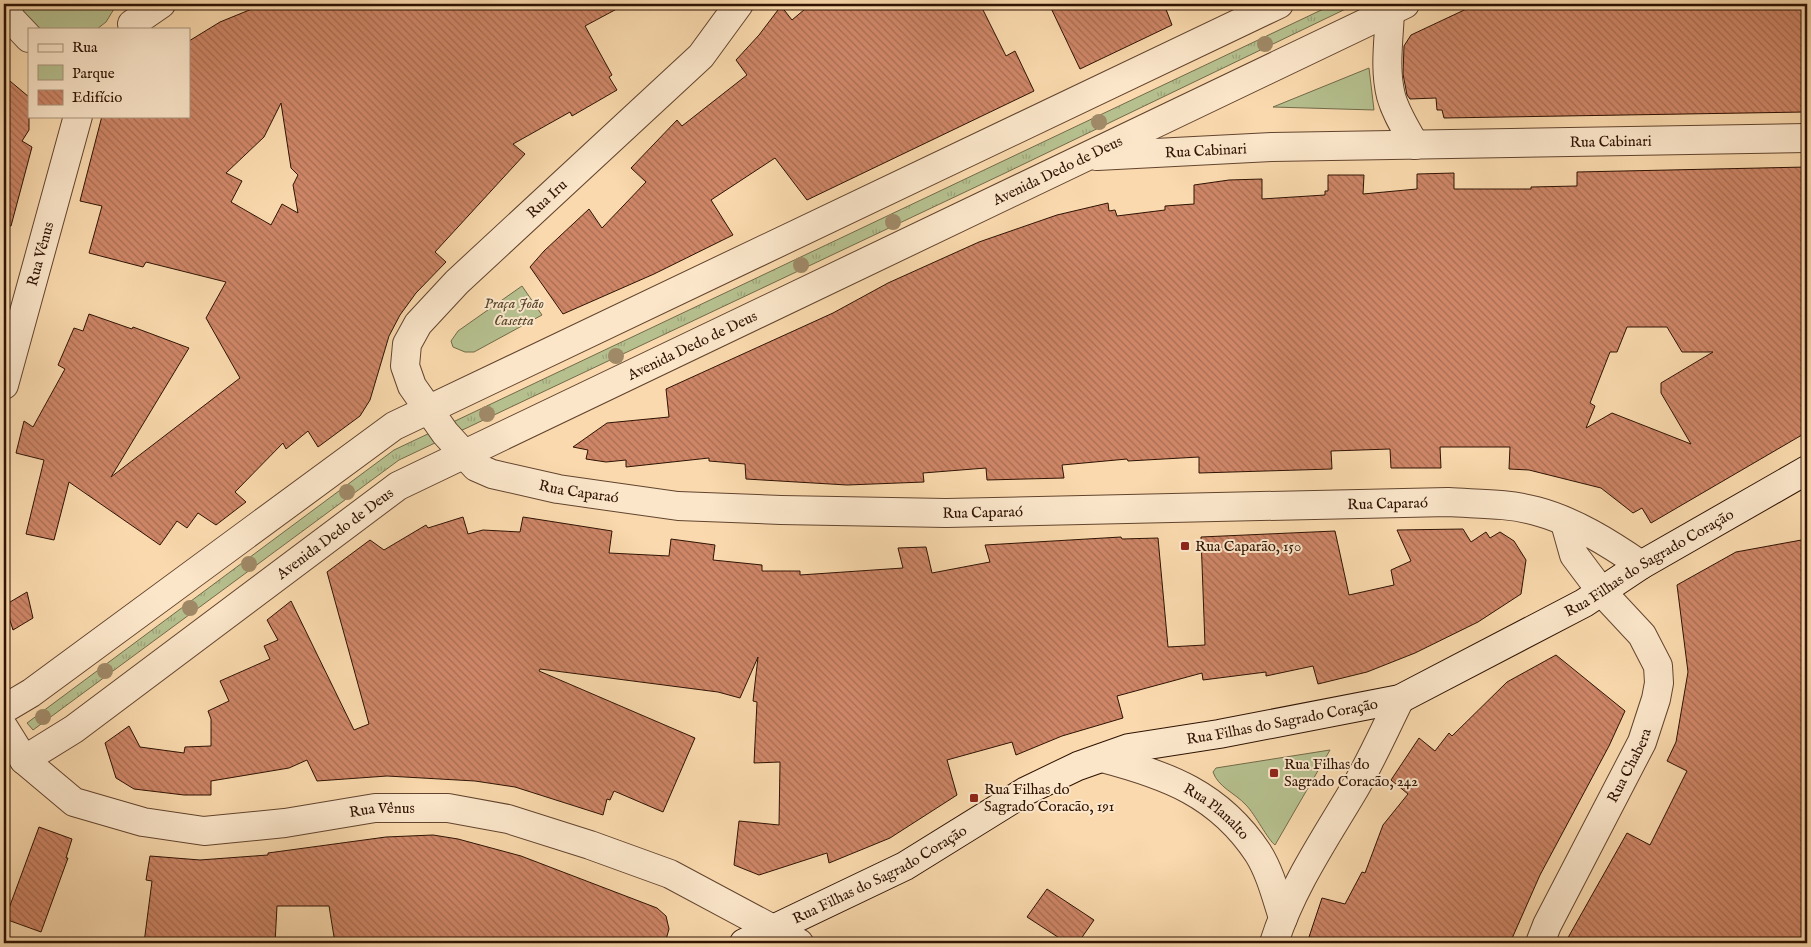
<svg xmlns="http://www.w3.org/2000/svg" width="1811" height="947" viewBox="0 0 1811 947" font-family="'IM FELL English',serif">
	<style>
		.grass { fill: url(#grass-tufts); stroke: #726a49 }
		.green { fill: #b6c08f; stroke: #726a49 }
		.building { fill: url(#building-back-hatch); stroke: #2f1303; fill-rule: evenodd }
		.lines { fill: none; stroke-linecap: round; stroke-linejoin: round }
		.street-casing { stroke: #62442e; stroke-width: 30 }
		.secondary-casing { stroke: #2f1303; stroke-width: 30 }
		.street { stroke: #fbe6ca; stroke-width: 28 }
		.secondary { stroke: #fbe6ca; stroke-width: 28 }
		.tree { fill: #a08967 }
		.poi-dot { fill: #8f2418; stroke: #fbe6ca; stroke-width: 2 }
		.labels { text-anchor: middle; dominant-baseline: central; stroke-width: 4; stroke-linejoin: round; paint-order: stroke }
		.street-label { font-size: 15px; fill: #2f1303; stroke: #fbe6ca }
		.park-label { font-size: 15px; font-style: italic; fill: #58472d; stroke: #fbe6ca }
		.poi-label { font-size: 15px; fill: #2f1303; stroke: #fbe6ca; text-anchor: start }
	</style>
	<defs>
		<pattern id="grass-tufts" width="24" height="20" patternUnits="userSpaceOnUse" patternTransform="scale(1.25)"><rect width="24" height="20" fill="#b6c08f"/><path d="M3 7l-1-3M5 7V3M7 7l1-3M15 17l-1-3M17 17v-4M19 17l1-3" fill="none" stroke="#9da47a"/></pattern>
		<pattern id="building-back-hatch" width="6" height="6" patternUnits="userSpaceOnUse" patternTransform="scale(1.25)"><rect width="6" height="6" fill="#ce8667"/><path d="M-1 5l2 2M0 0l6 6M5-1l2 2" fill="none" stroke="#a86c53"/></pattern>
	</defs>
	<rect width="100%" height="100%" fill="#f9d9ad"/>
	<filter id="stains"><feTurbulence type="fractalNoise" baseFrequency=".004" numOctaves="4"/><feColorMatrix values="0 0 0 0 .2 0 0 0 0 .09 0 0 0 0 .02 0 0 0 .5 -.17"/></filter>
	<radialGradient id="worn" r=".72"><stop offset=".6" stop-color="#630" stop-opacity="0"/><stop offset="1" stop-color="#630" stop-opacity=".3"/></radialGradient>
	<polygon class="grass" points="1334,4 1356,4 1001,175 399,460 33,730 27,723 394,450"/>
	<g class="green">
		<polygon points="19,4 117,4 106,22 97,29 38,29 27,18"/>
		<polygon points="1369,68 1374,110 1273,107"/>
		<polygon points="522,286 542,315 474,352 465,352 453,347 451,341 458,331"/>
		<path d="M1330,750l-55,95c-7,-5 -20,-31 -29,-40 -11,-12 -28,-18 -33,-33l3,-4z"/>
	</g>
	<g class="building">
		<path d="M264,4h362l-41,22 27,49 -3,2 8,13 -45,26 -2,-4 -57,32 12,10 -90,98 11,10 -30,31 -16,22 -11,21 -19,64 -10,16 -42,31 -10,-16 -22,18 -3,-6 -48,49 11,10 -30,23 -18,-12 -11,15 -10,-7 -17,24 -91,-63 -15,58 -28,-6 18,-74 -28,-7 8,-32 9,6 32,-58 -7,-4 16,-37 9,3 6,-17 43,15 1,-2 56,21 -78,129 129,-99 -34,-60 20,-36 -80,-20 -3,5 -54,-14 13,-47 -22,-5 22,-85h87v-75l31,-19zM281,103l10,65 7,7 -5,10 5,28 -16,-9 -11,21 -40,-23 11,-21 -16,-8 38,-36z"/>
		<polygon points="811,4 980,4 1006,56 1015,51 1034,91 807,200 775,158 711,200 733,235 654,274 563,314 530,267 544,251 589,209 602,228 646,182 631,168 677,120 682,126 747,75 736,60 759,35 781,6 792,20"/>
		<polygon points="1049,4 1164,4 1172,25 1080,69"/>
		<polygon points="1477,4 1807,4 1807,97 1803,97 1805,112 1444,118 1442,110 1437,110 1436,98 1410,99 1407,95 1403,74 1404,46 1411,35"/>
		<polygon points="4,76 29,97 29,130 22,141 32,147 11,226 4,225"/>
		<path d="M1807,167v265l-156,91 -9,-15 -9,5 -32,-25 -72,-18 -20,-1 1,-22h-70l1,21h-50l-1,-19 -59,2 1,18 -133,4v-16l-71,4 -1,-2 -65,6 2,13 -77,2 -1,-12 -63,5 1,9 -77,3 -101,-6 -1,-15 -36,-3v-3l-83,9v-7l-20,2 -20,-3 2,-9 -15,-3 34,-24 62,-6 -3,-28 167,-76 55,-30 91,-41 78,-27 51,-12 1,8 6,-1 2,6 48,-6v-4l29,-2v-19l35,-5 33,-1v20l63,-4v-4h3v-16h36l-1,19 54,-5v-15l37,-1v16h77v-2l46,-1v-14zM1627,327h40l15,25h31l-52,31v10l30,51 -79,-31 -26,15 9,-22 -5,-3 20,-51h7z"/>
		<polygon points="463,517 468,534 483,530 520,532 523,517 612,531 609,553 669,556 671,539 715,545 713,560 762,565 762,571 800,571 800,575 903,568 898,548 926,547 932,573 990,562 985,545 1121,537 1122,539 1158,538 1168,647 1205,645 1201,537 1335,531 1349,595 1394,585 1391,570 1411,561 1397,530 1463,529 1471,542 1486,532 1490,538 1500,532 1514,541 1526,560 1521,594 1478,622 1415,653 1367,672 1318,684 1313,666 1266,676 1266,672 1203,680 1202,673 1117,696 1123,718 1062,736 1016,755 1012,742 947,760 957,795 890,838 829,863 827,853 759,875 734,865 739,821 779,825 780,762 754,763 757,702 753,701 758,657 740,698 718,692 540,669 539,671 695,738 663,812 614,791 610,800 607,799 603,815 515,787 475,781 387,776 317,781 307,760 289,768 211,781 211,795 184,795 134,789 116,778 105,743 129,726 140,747 184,753 185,747 211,746 211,719 208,711 229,701 220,681 270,659 264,646 278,640 267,620 291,601 354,730 369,724 327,572 370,540 384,550 426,525 428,528"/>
		<polygon points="1807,539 1807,943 1565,943 1627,833 1650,845 1687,771 1667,761 1676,742 1688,672 1677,585 1736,552"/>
		<polygon points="27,592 33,618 13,630 5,605"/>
		<polygon points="1556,655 1625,711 1609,746 1540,875 1510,943 1307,943 1322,898 1345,904 1362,872 1365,873 1383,825 1408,794 1391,780 1419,738 1435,751 1449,733 1452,736 1507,682"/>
		<polygon points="39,827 72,839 66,858 68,858 41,932 5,919"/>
		<polygon points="433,835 458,839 521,856 657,908 666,916 669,929 665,943 335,943 329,906 277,906 275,943 144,943 152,881 146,880 150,856 200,860 268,855 268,853 386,837"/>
		<polygon points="1047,889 1094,920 1078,943 1067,943 1027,917"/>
	</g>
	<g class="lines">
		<defs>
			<g id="street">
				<polyline points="5,4 11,19 29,38"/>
				<path id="s1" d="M739,4l-38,52 -244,226 -39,42 -11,20 -2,22 7,20 33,47 31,34 16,7 66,15 120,17 103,4 165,3 502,-11c28,2 60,1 88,9 38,10 73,32 105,54"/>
				<path d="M1390,11c-1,28 -6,58 1,85 5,18 15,33 24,49"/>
				<polyline points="132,24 161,4"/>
				<path id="s2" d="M1097,156l175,-9 535,-9"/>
				<path id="s3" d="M4,385l74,-269"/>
				<polyline points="4,709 31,693 394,426 1279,4"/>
				<path id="s4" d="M4,728l20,32 50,42 69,20 61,9 81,-8 90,-15h73l60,11 82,26 80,29 129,69"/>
				<path id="s5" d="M1102,758c65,17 117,36 156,95 12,19 18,43 25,65"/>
				<path id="s6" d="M24,760l50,-31 324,-243 1007,-482"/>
				<path d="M1274,943c17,-55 52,-106 81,-155 17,-29 30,-59 45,-89"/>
				<path id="s7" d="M1540,943l7,-18 95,-183 14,-43 3,-16 -1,-17 -16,-31 -41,-44 -27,-36 -9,-32"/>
			</g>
			<g id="secondary">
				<path id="s8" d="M744,943l161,-77 121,-75 52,-25 51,-18 90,-14 181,-35 184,-96 57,-38 166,-95"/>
			</g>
		</defs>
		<use href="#street" class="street-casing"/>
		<use href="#secondary" class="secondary-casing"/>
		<use href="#street" class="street"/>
		<use href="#secondary" class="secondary"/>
	</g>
	<g class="tree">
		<circle cx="1265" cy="44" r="8"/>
		<circle cx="1099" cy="122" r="8"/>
		<circle cx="893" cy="222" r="8"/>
		<circle cx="801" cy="265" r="8"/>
		<circle cx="616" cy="356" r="8"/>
		<circle cx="487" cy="414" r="8"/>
		<circle cx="347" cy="492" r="8"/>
		<circle cx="249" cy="564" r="8"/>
		<circle cx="190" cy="608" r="8"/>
		<circle cx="105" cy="671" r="8"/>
		<circle cx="43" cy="717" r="8"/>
	</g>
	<g class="poi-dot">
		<rect x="1180" y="541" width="10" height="10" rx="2.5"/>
		<rect x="1269" y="768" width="10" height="10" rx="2.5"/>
		<rect x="969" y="793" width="10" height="10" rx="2.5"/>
	</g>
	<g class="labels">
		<g class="street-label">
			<text stroke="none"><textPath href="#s2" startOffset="514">Rua Cabinari</textPath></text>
			<text stroke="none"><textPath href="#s2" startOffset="109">Rua Cabinari</textPath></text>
			<text stroke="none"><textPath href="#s6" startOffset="1195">Avenida Dedo de Deus</textPath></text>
			<text transform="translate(547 199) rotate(-43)">Rua Iru</text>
			<text stroke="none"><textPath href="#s3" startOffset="136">Rua Vênus</textPath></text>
			<text stroke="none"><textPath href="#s6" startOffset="790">Avenida Dedo de Deus</textPath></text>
			<text stroke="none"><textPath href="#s1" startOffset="730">Rua Caparaó</textPath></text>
			<text stroke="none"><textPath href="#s1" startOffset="1540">Rua Caparaó</textPath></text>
			<text stroke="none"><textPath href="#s1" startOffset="1135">Rua Caparaó</textPath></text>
			<text stroke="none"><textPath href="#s6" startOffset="385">Avenida Dedo de Deus</textPath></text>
			<text stroke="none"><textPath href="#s8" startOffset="992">Rua Filhas do Sagrado Coração</textPath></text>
			<text stroke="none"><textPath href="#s8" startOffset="588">Rua Filhas do Sagrado Coração</textPath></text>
			<text stroke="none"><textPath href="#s7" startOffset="199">Rua Chabera</textPath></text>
			<text stroke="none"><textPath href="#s4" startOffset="416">Rua Vênus</textPath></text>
			<text stroke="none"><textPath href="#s5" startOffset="128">Rua Planalto</textPath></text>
			<text stroke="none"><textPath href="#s8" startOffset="152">Rua Filhas do Sagrado Coração</textPath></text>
		</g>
		<g class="park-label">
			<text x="514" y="303">Praça João<tspan x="514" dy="17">Casetta</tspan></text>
		</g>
		<g class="poi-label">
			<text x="1195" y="546">Rua Caparão, 150</text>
			<text x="1284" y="764">Rua Filhas do<tspan x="1284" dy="17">Sagrado Coracão, 242</tspan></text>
			<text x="984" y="789">Rua Filhas do<tspan x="984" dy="17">Sagrado Coracão, 191</tspan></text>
		</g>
	</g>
	<rect width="1811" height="947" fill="none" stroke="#f9d9ad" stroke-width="20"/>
	<rect x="5" y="5" width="1801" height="937" fill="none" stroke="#2f1303" stroke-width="2.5"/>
	<rect x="10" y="10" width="1791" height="927" fill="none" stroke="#2f1303"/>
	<rect x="28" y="28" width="162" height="90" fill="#fbe6ca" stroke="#a9927a"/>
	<rect x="38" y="44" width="25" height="8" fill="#fbe6ca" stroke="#a9927a"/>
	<text x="72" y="52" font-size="15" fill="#2f1303">Rua</text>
	<rect x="38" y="65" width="25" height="15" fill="#b6c08f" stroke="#a9927a"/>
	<text x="72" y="78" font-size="15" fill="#2f1303">Parque</text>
	<rect x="38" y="90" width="25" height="15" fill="url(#building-back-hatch)" stroke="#a9927a"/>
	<text x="72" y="102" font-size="15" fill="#2f1303">Edifício</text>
	<rect width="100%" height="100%" filter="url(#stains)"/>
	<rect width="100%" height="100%" fill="url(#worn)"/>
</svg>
